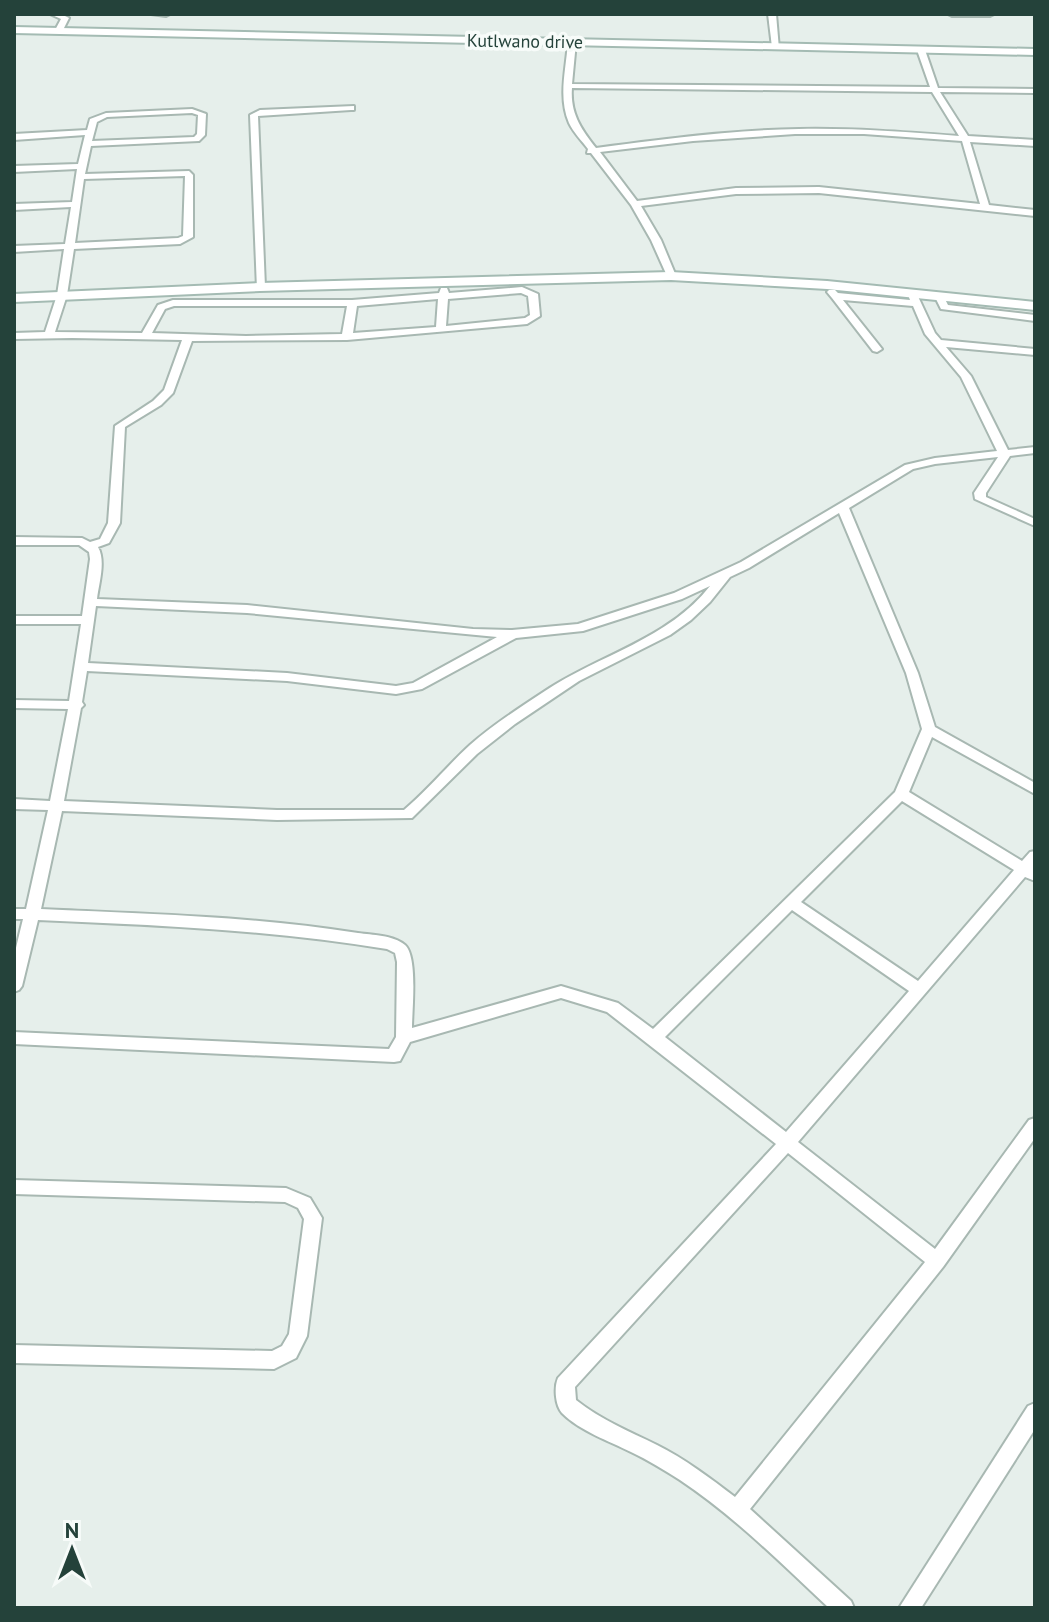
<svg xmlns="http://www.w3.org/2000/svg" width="1049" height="1622" viewBox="0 0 1049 1622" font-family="'PT Sans',sans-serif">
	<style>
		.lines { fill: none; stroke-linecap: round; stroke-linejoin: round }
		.street-casing { stroke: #a8b8b2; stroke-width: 4 }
		.secondary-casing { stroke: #a4bbb3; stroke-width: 4 }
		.street { fill: #fff; fill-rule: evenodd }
		.secondary { fill: #fff; fill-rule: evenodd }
		.labels { text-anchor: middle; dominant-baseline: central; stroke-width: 7; stroke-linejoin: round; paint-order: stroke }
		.far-street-label { font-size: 18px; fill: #24423a; stroke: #f7fbf9 }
	</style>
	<rect width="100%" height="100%" fill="#e6efeb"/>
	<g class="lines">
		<defs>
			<g id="street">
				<polygon points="50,14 61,14 69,18 61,34 54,32 61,19"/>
				<polygon points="151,14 170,14 166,16"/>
				<polygon points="768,14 776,14 779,49 772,47"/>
				<polygon points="948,14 994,14 990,16 952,16"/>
				<path d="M572,40l4,2 -4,42 358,3 -13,-37 4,-2 4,2 13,38 97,1v4l-95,-1 28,44 67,4v6l-65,-4 19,63 46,5v6l-216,-23 -83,1 -95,12 20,34 15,36 -8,2 -17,-38 -20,-35 -40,-52h-4l1,-4c-6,-8 -15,-17 -19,-26 -11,-26 -3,-53 -1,-81zM572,88l360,4 27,44c-53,-4 -106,-8 -160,-7 -68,1 -136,10 -203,19 -15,-19 -26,-35 -24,-60zM795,134h69l98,7 18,63 -161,-17 -83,1 -99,13 -37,-49 93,-11z"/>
				<polygon points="354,106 354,110 351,110 258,116 265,287 257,289 250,115 260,110"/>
				<path d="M192,109l14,5 -1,21 -6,6 -108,5 -6,28 104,-3 4,4v62l-13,7 -106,5 -7,46 -12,37 87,1 16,-28 15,-5h179l87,-7 2,-5h6l2,5 73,-6 16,7 2,22 -13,8 -180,16 -155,1 -19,52 -12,12 -36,22 -5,96 -11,20 -11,4c8,14 1,36 -1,52l150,6 226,24 39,1 66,-6 96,-31 67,-31 164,-97 30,-7 62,-7 -36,-74 -36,-43 -12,-28 -70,-6 39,49 -5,3 -4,-1 -41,-53 -5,-6 2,-2h6l3,3 72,7 -3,-8 8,-2 20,43 6,7 94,9v6l-89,-8 25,29 37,74 27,-3v6l-25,3 -24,37v4l49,22v7l-60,-27 -1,-6 24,-36 -63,7 -22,5 -64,39 69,165 17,54 100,56v11l-103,-57 -23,55 113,69 8,-9 5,-1 -2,17 2,1v12l-10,-4 -227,265 137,107 94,-129 6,-2v20l-92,129 -193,242 101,92 3,7h-25c-48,-45 -95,-92 -149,-128 -16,-10 -32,-20 -49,-28 -22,-11 -51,-21 -69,-39 -7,-8 -8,-26 -4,-35l218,-234 -169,-132 -46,-14 -151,44 -10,19 -6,1 -380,-18v-12l375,17 7,-12 1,-75 -2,-9 -8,-4c-115,-19 -232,-24 -349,-29l-16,66 -3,4 -5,2v-36l9,-37h-9v-10h12l22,-99 -34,-1v-10l36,2 18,-92 -54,-1v-8l55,1 12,-77h-67v-8h68l8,-57 -1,-7 -10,-7h-65v-8l68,1 8,4 10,-3 8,-16 7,-97 38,-25 11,-11 18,-50 -110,-2 -58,1v-6l31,-1 12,-37 7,-46 -50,3v-6l51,-2 6,-37 -57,3v-6l58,-2 5,-33 -63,3v-6l64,-2 7,-29 -71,5v-6l73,-4 3,-11 16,-6zM192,113l6,2 -1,19 -3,3 -102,4 5,-19 10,-5zM185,176l-2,60 -5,2 -103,5 9,-64zM521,293l7,3 2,19 -5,3 -79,8 2,-27zM438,299l-2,28 -83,6 4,-27zM174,306h173l-5,28 -96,2 -94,-3 13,-24zM839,513l67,160 16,56 -27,63 -242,237 -35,-26 -57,-17 -149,42c0,-18 6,-71 -7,-83 -12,-10 -33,-10 -47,-12 -105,-17 -212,-19 -317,-24l21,-98 215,9 135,-2 65,-64 38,-30 64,-43 91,-46 21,-15 19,-18 20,-25 19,-9zM710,586c-41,53 -111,69 -165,105 -26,17 -52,34 -75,54 -23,21 -42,45 -66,65h-127l-213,-9 17,-93 3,-3 -2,-3 5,-31 200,10 109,13 26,-5 94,-51 67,-7 99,-32zM96,606l151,7 250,24 -84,46 -17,3 -109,-13 -199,-10zM902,801l112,69 -96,111 -117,-79zM792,910l117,81 -123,141 -121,-95zM788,1153l137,109 -190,235c-25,-19 -50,-38 -78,-52 -28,-14 -56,-25 -81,-45l-1,-13z"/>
				<polygon points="936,293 942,293 948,305 1035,315 1035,321 941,309 934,295"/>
				<polygon points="14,1180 286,1188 310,1198 322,1218 307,1336 296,1358 274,1369 14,1363 14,1345 272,1351 282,1346 289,1334 304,1219 298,1208 285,1202 14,1194"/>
				<polygon points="1035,1403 1035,1429 921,1608 899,1608 1028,1406"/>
			</g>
			<g id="secondary">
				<polygon points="14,27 1035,49 1035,55 14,33"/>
				<polygon points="671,272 827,281 1035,302 1035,310 827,289 671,280 260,291 14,302 14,294 260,283"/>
			</g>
		</defs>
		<use href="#street" class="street-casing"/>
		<use href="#secondary" class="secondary-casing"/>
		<use href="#street" class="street"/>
		<use href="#secondary" class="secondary"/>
	</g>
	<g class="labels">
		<g class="far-street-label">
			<text transform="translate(525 41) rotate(1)">Kutlwano drive</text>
		</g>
	</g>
	<rect width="1049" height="1622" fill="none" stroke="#24423a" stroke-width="32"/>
	<g transform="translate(72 1550)" stroke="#f7fbf9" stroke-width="6" paint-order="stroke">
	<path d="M0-6L14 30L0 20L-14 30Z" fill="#24423a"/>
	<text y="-12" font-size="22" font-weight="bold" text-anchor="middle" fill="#24423a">N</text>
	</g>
</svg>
